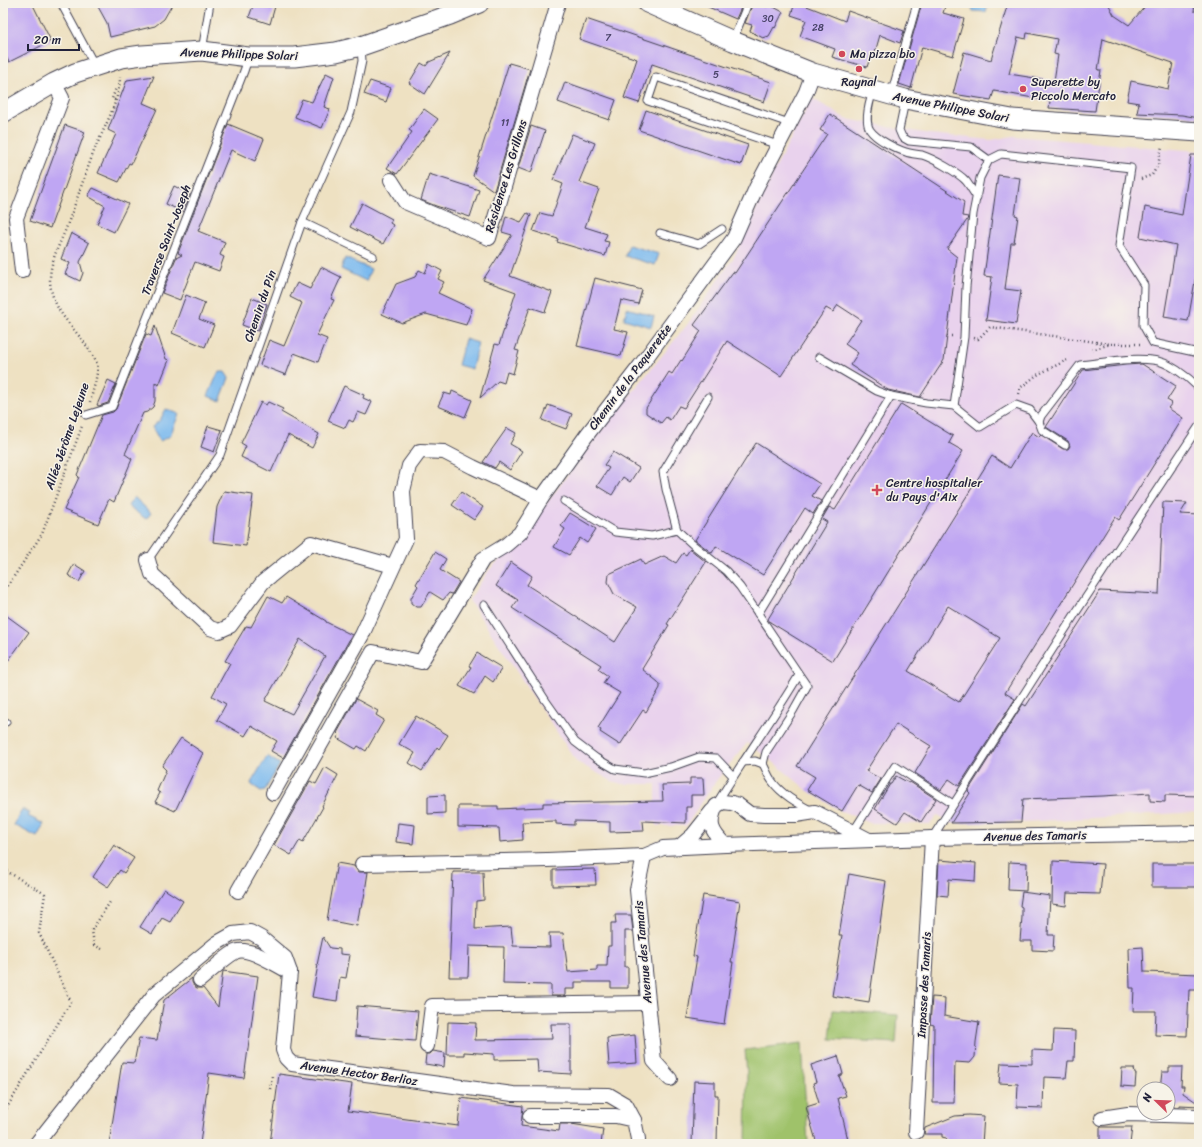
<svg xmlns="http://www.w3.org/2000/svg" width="1202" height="1147" viewBox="0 0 1202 1147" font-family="Sriracha,sans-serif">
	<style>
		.built { fill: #e9d2ed }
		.green { fill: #9fc26b; stroke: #607253 }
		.water { fill: #7bbaef; stroke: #4e6e95 }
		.building { fill: #bfa6f3; fill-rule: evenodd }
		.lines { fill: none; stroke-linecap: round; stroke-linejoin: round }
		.service-casing { stroke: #413f4f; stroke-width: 9 }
		.minor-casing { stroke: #413f4f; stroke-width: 16 }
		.secondary-casing { stroke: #413f4f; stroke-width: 21 }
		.path { stroke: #413f4f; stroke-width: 2.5; stroke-dasharray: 1 3; stroke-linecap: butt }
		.service { stroke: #fff; stroke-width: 7 }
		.minor { stroke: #fff; stroke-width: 14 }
		.secondary { stroke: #fff; stroke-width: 19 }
		.poi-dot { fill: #d1495b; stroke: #f7f3e8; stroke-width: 1.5 }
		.labels { text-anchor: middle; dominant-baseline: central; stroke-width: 3; stroke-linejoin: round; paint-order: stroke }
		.number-label { font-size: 10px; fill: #494369 }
		.street-label { font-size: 12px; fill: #22223b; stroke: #f7f3e8 }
		.poi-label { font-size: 12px; fill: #22223b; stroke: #f7f3e8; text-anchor: start }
	</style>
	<rect width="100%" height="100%" fill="#f7f3e8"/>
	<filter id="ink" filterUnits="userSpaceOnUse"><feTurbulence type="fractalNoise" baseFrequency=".025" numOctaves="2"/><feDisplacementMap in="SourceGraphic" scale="8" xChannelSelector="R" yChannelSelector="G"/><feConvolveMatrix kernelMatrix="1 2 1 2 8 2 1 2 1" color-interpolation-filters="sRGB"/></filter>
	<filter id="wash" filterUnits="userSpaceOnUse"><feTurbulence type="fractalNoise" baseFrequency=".012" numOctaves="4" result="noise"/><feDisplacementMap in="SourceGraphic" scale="16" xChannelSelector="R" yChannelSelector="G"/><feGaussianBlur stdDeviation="0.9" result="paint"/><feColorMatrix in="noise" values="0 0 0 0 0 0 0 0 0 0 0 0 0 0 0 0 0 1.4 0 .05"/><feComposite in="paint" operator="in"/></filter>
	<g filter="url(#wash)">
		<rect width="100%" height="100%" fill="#eee1c2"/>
		<polygon class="built" points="812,98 846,119 930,134 991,140 1013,136 1199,151 1199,812 1021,822 951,823 938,815 930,824 870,823 842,811 807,790 771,760 747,743 716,781 686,826 656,826 656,784 622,784 612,781 577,762 469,600 489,570 516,544 596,437 687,325 734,257 775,169"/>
		<g class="green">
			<polygon points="833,1010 898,1015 896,1043 830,1039"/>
			<polygon points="802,1043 808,1144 746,1144 747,1074 745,1050"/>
		</g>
		<g class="water">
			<polygon points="976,3 988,3 986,12 973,11 972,8"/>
			<polygon points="629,245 659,254 655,265 625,256"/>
			<polygon points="345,258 371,269 366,281 341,269"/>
			<polygon points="627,308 654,316 651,327 624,319"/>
			<polygon points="465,339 478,343 472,369 458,365"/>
			<polygon points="221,372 225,372 229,378 220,401 208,396 218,373"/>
			<polygon points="166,409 179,414 170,436 160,441 152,427 160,420"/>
			<polygon points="134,497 151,513 146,519 128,506"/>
			<polygon points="267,756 280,764 265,790 261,791 252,785 251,783"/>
			<polygon points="22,809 30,813 28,816 44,824 37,837 14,825"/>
		</g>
		<g id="blocks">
			<g class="building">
				<polygon points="14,3 32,3 51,41 9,62 3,51 3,8"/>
				<polygon points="96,3 173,3 164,19 155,26 110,37 107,23"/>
				<polygon points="254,3 276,3 270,24 249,17"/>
				<polygon points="699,3 743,3 736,19"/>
				<polygon points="753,3 759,3 767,7 768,4 783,12 775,28 774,27 769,36 763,38 750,31 752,25 745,23"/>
				<polygon points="795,3 799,3 845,21 848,11 904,31 900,43 880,35 874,56 871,55 867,67 832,57 835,49 800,36 806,20 791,15"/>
				<polygon points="922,3 946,3 943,13 964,19 953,56 922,47 911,88 899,84"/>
				<path d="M1008,3h100l6,12 15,10 19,-22h47l-1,8 5,1v106l-17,-3 -45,-2 2,-10 -12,-2 4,-20 37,8 5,-26 -70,-24 -5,31h3l-6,41 -46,-3 1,-7 -56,-10 -3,9 -38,-6 11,-42 27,8zM1027,33l30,6 -3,15 4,1 -4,26 -45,-7 9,-37 8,2z"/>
				<polygon points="586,19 771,82 764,102 652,64 639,103 624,98 637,59 579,39"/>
				<polygon points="450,53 425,94 409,83 421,63 426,66 429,62"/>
				<polygon points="509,63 530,69 494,191 473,176"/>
				<polygon points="326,73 334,77 324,107 330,109 322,128 295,117 302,99 312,102"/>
				<polygon points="154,76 143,103 157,109 131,164 129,163 119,182 98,173 116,134 108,130 127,80"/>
				<polygon points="370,81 391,88 386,102 364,94"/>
				<polygon points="565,82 616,100 609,120 558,102"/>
				<polygon points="424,109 438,119 397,174 387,168 412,132 409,130"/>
				<polygon points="646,110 748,145 741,165 639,130"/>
				<polygon points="830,114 964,202 962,216 968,217 967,220 947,249 957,257 944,360 920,397 888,390 850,365 858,353 845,344 861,320 838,305 833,312 826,308 781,376 727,341 684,408 679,406 670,420 666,417 661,423 646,413 646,408 669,372 672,374 681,360 682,361 701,331 694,325 733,272 735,273 827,134 820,130"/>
				<polygon points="228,124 264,139 255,161 231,150 198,231 225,242 220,255 224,257 219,271 195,262 180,300 162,293 176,258 182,255 178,253"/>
				<polygon points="65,125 85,132 50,228 30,221"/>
				<polygon points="531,126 545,131 531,173 518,168"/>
				<polygon points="572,134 595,143 579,182 599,189 585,227 607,234 604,241 609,242 605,256 557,242 558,239 533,231 540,213 552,216 563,184 553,180"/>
				<polygon points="1191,155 1199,155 1199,258 1188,321 1164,317 1176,245 1140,237 1145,207 1182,215"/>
				<polygon points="429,174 479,190 470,217 436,206 421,200"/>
				<polygon points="998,175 1020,178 1015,215 1018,216 1014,243 1011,243 1005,289 1021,291 1016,324 986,320 992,277 984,276"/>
				<polygon points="174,186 190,194 183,212 166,204"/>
				<polygon points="93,188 128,204 114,232 97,224 105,206 88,196"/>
				<polygon points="362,203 392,219 390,223 393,225 383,244 350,227"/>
				<polygon points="527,213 531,215 510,276 552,292 545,312 530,307 515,350 519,351 513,374 507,372 504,383 498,381 480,398 495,344 499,345 516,292 483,280 512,235 502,232 506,216 521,222"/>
				<polygon points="71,233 89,243 80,262 83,273 80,281 65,274 70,263 61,259"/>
				<polygon points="429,264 442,271 438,279 444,282 438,293 472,309 466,325 426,314 402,323 382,314 396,284 415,277 419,270 425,273"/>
				<polygon points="321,267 341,277 331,299 334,300 317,335 327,339 318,362 294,353 286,375 260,365 269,340 284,346 302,303 290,297 297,283 310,289"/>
				<polygon points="595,278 642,290 638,304 621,300 614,329 628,332 621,356 577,346"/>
				<polygon points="186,295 205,303 199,319 214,325 205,347 172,333"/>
				<polygon points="252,298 267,304 258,331 242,325"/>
				<polygon points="155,326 166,359 169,360 159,385 155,383 155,401 153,407 147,412 143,413 125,454 132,459 114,502 109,499 98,524 64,510 79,477 77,475 102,415 113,412 116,409 146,334 151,336"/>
				<path d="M1142,364l34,22 -9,14 5,3 -4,5 15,10 -64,102 -4,-3 -110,176 10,6 -56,87 -10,-7 -8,11 -26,-17 16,-27 -35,-22 -30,47 15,8 -9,14 -14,-8 -16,26 -35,-21 8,-13 -18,-11 195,-310 18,12 22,-36 7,5 2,-2 22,14h5l2,-3 -2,-5 -22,-14 37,-57 43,-5zM948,606l52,32 -41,64 -51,-31z"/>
				<polygon points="108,380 116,384 108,403 99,406 97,405"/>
				<polygon points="344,386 364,395 363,398 372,402 366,415 358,412 353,422 349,420 345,428 328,421"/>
				<polygon points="452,391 472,400 465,417 438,406 444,393 451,395"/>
				<polygon points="261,402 266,405 268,402 283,409 281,412 319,434 312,448 288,435 271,472 241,457 246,446 241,443"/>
				<polygon points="901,404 953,436 949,443 963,451 833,661 770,622 768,619 827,522 822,519 829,507 835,510"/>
				<polygon points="548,405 572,414 566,429 542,420"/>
				<polygon points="208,426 222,430 214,452 201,447"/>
				<polygon points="507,428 516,433 510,444 522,451 510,470 499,462 495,468 483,462"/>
				<polygon points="756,443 820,484 812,496 821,501 813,514 805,508 763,575 716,546 712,553 695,540"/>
				<polygon points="613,452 639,468 630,482 623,477 612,495 597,486 609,468 604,465"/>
				<polygon points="224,491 253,495 246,546 213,542 217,507"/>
				<polygon points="461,492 483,507 474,520 452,505"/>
				<polygon points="1163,502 1187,503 1180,514 1199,515 1199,796 1165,795 1165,802 1150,801 1150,793 1103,796 1023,799 1021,822 951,823 970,793 968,791 1023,704 1026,706 1100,591 1159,594"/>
				<polygon points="570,513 596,529 587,543 580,538 569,555 554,547 565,529 561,526"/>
				<polygon points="690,549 706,562 667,624 669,625 642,669 658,682 660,685 660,688 646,712 643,710 620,745 600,732 601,730 598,728 620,693 603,683 608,676 598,669 601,665 512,608 518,600 496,586 511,562 532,576 527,585 615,642 637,607 614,594 608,582 609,574 641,559 644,565 664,556 676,563 683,553 686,555"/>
				<polygon points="435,552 446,559 440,570 459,582 452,594 449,593 443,600 430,592 421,607 416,607 411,603 411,598 418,586 416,584"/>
				<polygon points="74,564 85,571 79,582 68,575"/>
				<path d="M268,596l14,7 4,-6 40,24v1l26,13 -69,123 -12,-7 6,-10 -26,-15 -6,10 -28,-16 9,-16 -14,-8 18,-33 -5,-2 21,-35 5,1zM300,639l25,17 -33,58 -27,-13z"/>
				<polygon points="3,613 29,632 3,668"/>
				<polygon points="477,653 502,668 493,682 485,676 474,694 459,686 471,667 469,666"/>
				<polygon points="356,699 378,711 376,715 384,720 366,751 358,746 356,749 337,738 339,735 337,733"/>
				<polygon points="416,716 448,735 439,749 437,747 422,771 409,763 415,753 399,744"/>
				<polygon points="181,738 203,753 175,811 155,802 160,793 157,791 166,770 162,766"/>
				<polygon points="325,767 338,775 322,806 323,807 303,842 300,840 291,855 274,845 310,781 316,784"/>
				<polygon points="896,776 909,783 910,782 936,799 921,822 905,812 897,823 875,809 890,784 891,784"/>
				<polygon points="690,778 703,778 704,795 691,795 691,807 686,807 686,823 643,821 644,831 610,832 610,822 574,821 574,825 556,824 556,821 522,822 523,840 500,842 499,828 458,827 458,806 498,806 498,809 543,807 543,803 663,801 662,785 690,784"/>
				<polygon points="445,795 445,813 428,814 428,796"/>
				<polygon points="398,823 415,825 413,844 396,842"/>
				<polygon points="114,845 134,858 124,873 120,870 108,887 93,877"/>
				<polygon points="939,860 976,863 975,881 949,879 948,896 937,895"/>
				<polygon points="1053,861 1103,864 1100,894 1067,893 1066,906 1052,904"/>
				<polygon points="1009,862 1027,863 1026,891 1008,890"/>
				<polygon points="337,863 354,866 358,872 368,872 364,898 362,907 360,907 357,926 327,920"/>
				<rect x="1152" y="864" width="47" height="23"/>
				<polygon points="595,869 596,885 553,886 553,870"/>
				<polygon points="453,872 483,872 484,900 476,901 475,929 511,927 513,946 550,947 549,933 563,933 568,972 597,970 597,966 607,966 608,946 611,946 611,923 616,923 615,915 631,915 633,931 625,931 625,967 628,967 628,988 611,988 611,982 575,982 575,989 565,989 565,996 551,996 551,985 503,984 504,947 469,946 468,977 449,977"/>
				<polygon points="849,874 886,881 869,1002 832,996 842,935 839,935"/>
				<polygon points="164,889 183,901 170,922 162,918 152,934 140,927"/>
				<polygon points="1022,892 1050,896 1048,935 1054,935 1053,951 1032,950 1032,941 1020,941 1022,917 1022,907 1020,906"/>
				<polygon points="703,895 740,901 731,962 733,962 724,1024 687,1018 697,957 693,956"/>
				<polygon points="323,937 330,948 340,949 340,954 350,955 346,978 340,977 337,1001 312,997 318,965 317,965"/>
				<polygon points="1143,947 1144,972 1199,974 1199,990 1189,990 1187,1036 1155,1035 1156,1011 1133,1011 1134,988 1130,988 1129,948"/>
				<polygon points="223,971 258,976 244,1078 209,1073 200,1144 109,1144 122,1062 134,1063 139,1038 157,1040 164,1000 192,978 192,982 194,986 197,988 203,988 218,1007"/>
				<polygon points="932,997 945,998 944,1016 979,1022 976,1042 975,1057 970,1063 955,1062 954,1103 933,1103 934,1025 930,1024"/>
				<polygon points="357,1006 418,1011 415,1041 355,1036"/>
				<polygon points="448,1022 476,1023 475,1040 552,1039 551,1024 571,1024 571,1074 538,1072 537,1059 494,1060 494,1054 464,1052 464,1055 447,1055"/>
				<polygon points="1054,1030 1075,1031 1074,1061 1068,1061 1066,1078 1044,1077 1043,1108 1017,1107 1018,1084 999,1083 1001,1063 1032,1064 1032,1050 1053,1051"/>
				<polygon points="635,1035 637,1063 609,1065 607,1038"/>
				<polygon points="433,1051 445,1053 444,1067 425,1064 426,1054 430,1054"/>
				<polygon points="838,1056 843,1074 839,1076 846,1096 838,1098 849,1144 817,1144 806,1107 819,1103 813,1083 816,1082 811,1065"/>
				<polygon points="1169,1067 1182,1067 1181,1086 1184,1086 1183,1093 1199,1104 1199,1106 1180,1105 1180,1107 1168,1107 1168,1089 1160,1089 1162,1072 1169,1072"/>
				<polygon points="1122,1068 1134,1068 1135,1074 1136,1074 1135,1087 1121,1086"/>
				<polygon points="279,1074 352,1084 348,1111 458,1126 461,1098 523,1106 521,1126 559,1131 560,1124 571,1124 603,1129 601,1144 270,1144"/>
				<polygon points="694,1081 715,1082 715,1095 718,1095 717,1144 692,1144"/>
				<polygon points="969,1115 984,1116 982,1144 947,1144 946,1138 942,1137 942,1134 924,1134 925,1128 955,1116"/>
				<polygon points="1100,1127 1132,1127 1130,1144 1100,1144"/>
			</g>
		</g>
	</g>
	<g filter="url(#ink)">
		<use href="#blocks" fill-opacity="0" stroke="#413f4f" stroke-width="1"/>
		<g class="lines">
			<defs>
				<g id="service">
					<polyline points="61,3 95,66"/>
					<polyline points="733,40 748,3"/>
					<polyline points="202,51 210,3"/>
					<path d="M873,91c-3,9 -9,30 -3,39 6,9 26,19 36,22 5,2 11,2 16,3 10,3 37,18 44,26 4,5 7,11 11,16"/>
					<polyline points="891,95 917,3"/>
					<polyline points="905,101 899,130 902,137 909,141 971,147 989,160"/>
					<polyline points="778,145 648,101 656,77 789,123"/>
					<polyline points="302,222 373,256"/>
					<polyline points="660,233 699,244 722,229"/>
					<polyline points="819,357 877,391 891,396 926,403 954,406 980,427 1016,405 1030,410 1039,422 1042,430 1065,445"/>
					<path d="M708,397l-45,75 3,17 11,41 15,14 34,27 14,16 67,99 -14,25 -27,41 -3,12c3,5 5,12 9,17 9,13 25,22 40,30"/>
					<polyline points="954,406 964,337 966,287 973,214 980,178 989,160 1001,154 1131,168 1119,246 1144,285 1143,325 1153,343 1199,353"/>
					<polyline points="86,415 112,407 244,71 248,59"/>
					<path d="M1039,422l2,-6 39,-51c23,-2 49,-8 72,-5 16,1 36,17 47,28"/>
					<polyline points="564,501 615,532 652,536 677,530"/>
					<polyline points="148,560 220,455 302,222 351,112 362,61 361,46"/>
					<polyline points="484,605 546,701 575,742 596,758 615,769 644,773 671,767 699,757 716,758 733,776"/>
					<polyline points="758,614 891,396"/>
					<polyline points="3,721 6,722"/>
					<polyline points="743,762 755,761 763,764"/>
					<path d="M717,803c26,-43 56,-84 82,-128"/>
					<polyline points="853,832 895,766 953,804"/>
					<polyline points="932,838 1075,614 1199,426"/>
				</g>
				<g id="minor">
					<polyline points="391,180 405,202 489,238 558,3"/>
					<polyline points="22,271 16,218 62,98 54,83"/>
					<polyline points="148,560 152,574 210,628 219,631 230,626 263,582 311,543 393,566"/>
					<polyline points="273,793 362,635 406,539 403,491 409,466 420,451 444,452 473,467 541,499"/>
					<path d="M725,845c-14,-14 -17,-21 -9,-39l7,-4 9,1 6,2 12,9 14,1h32l19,-3 54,28"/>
					<polyline points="679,847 693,835 712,811"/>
					<polyline points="362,864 547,860 644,856"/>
					<polyline points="238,891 373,652 421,662 483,559 506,545 520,533 541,499 586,436 640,366 734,238 756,188 806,92 813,73"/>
					<path d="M200,980c10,-8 24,-22 35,-28 13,-7 42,14 55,20"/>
					<polyline points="427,1046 432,1006 648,1003"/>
					<polyline points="670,1079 654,1061 637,890 644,856 663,848 725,845 932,838 1199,833"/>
					<polyline points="530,1116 616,1116 634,1120"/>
					<polyline points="1102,1118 1128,1114 1199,1116"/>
					<polyline points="916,1132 932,838"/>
					<polyline points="36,1144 154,995 217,943 233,934 250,932 261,938 285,958 290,972 283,1050 286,1058 292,1064 513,1094 609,1095 626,1105 634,1120 638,1139 638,1144"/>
				</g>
				<g id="secondary">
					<polyline points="647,3 733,41 813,73 905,99 1012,119 1199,132"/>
					<polyline points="3,113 54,83 75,73 121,58 142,55 202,51 248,57 294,57 336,52 361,46 450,15 479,3"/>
				</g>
			</defs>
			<use href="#service" class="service-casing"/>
			<use href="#minor" class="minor-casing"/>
			<use href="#secondary" class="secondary-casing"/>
			<g class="path">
				<polyline points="115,100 112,99 116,88 118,88"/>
				<polyline points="1141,179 1152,175 1158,165 1162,146"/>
				<polyline points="947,336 954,336"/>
				<polyline points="974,338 978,339 990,327 1110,344"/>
				<polyline points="1092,350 1110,344 1140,344"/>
				<polyline points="1019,394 1020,388 1037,375 1069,359"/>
				<path d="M90,402c2,-9 9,-29 7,-38 -1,-4 -5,-10 -7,-13 -15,-24 -39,-40 -40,-71 0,-18 8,-32 15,-49 10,-26 19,-53 29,-80 9,-21 26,-51 26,-74"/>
				<polyline points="3,593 42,534 82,426"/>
				<polyline points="3,869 45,894 39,933 71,1002 3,1114"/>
				<polyline points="102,949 94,945 92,930 110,902"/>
				<polyline points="270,1089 272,1076"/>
			</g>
			<use href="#service" class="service"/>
			<use href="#minor" class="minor"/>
			<use href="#secondary" class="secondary"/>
		</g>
	</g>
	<g class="poi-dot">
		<circle cx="842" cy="54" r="4"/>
		<circle cx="859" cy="69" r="4"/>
		<circle cx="1023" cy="89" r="4"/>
		<path d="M875 484h4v4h4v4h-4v4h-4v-4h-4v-4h4z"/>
	</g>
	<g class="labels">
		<g class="number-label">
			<text x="768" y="19">30</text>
			<text x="818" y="28">28</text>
			<text x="608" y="38">7</text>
			<text x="716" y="75">5</text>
			<text x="505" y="123">11</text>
		</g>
		<g class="street-label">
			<text transform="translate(239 54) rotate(2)">Avenue Philippe Solari</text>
			<text transform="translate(951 107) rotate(11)">Avenue Philippe Solari</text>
			<text transform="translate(506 176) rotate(-73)">Résidence Les Grillons</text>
			<text transform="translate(166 240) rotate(-69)">Traverse Saint-Joseph</text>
			<text transform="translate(260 306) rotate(-71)">Chemin du Pin</text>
			<text transform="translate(630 377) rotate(-53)">Chemin de la Paquerette</text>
			<text transform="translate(67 436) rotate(-71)">Allée Jérôme Lejeune</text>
			<text transform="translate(1035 836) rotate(-1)">Avenue des Tamaris</text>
			<text transform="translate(643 952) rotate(-95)">Avenue des Tamaris</text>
			<text transform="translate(924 985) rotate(-87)">Impasse des Tamaris</text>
			<text transform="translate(359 1073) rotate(8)">Avenue Hector Berlioz</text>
		</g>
		<g class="poi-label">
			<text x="850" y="54">Ma pizza bio</text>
			<text x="859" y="82" text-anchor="middle">Raynal</text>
			<text x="1031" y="82">Superette by<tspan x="1031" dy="14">Piccolo Mercato</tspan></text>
			<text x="886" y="483">Centre hospitalier<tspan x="886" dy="14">du Pays d'Aix</tspan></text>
		</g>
	</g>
	<rect width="1202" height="1147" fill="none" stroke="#f7f3e8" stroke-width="16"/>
	<g transform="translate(1156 1101) rotate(293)"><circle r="19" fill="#f7f3e8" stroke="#a29fa3"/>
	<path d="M0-3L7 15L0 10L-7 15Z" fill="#d1495b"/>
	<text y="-6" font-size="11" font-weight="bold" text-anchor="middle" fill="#22223b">N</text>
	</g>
	<path d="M28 44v6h51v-6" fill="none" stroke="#22223b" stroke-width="2"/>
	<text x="34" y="44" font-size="12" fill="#22223b" stroke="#f7f3e8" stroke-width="3" paint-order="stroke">20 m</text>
</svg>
